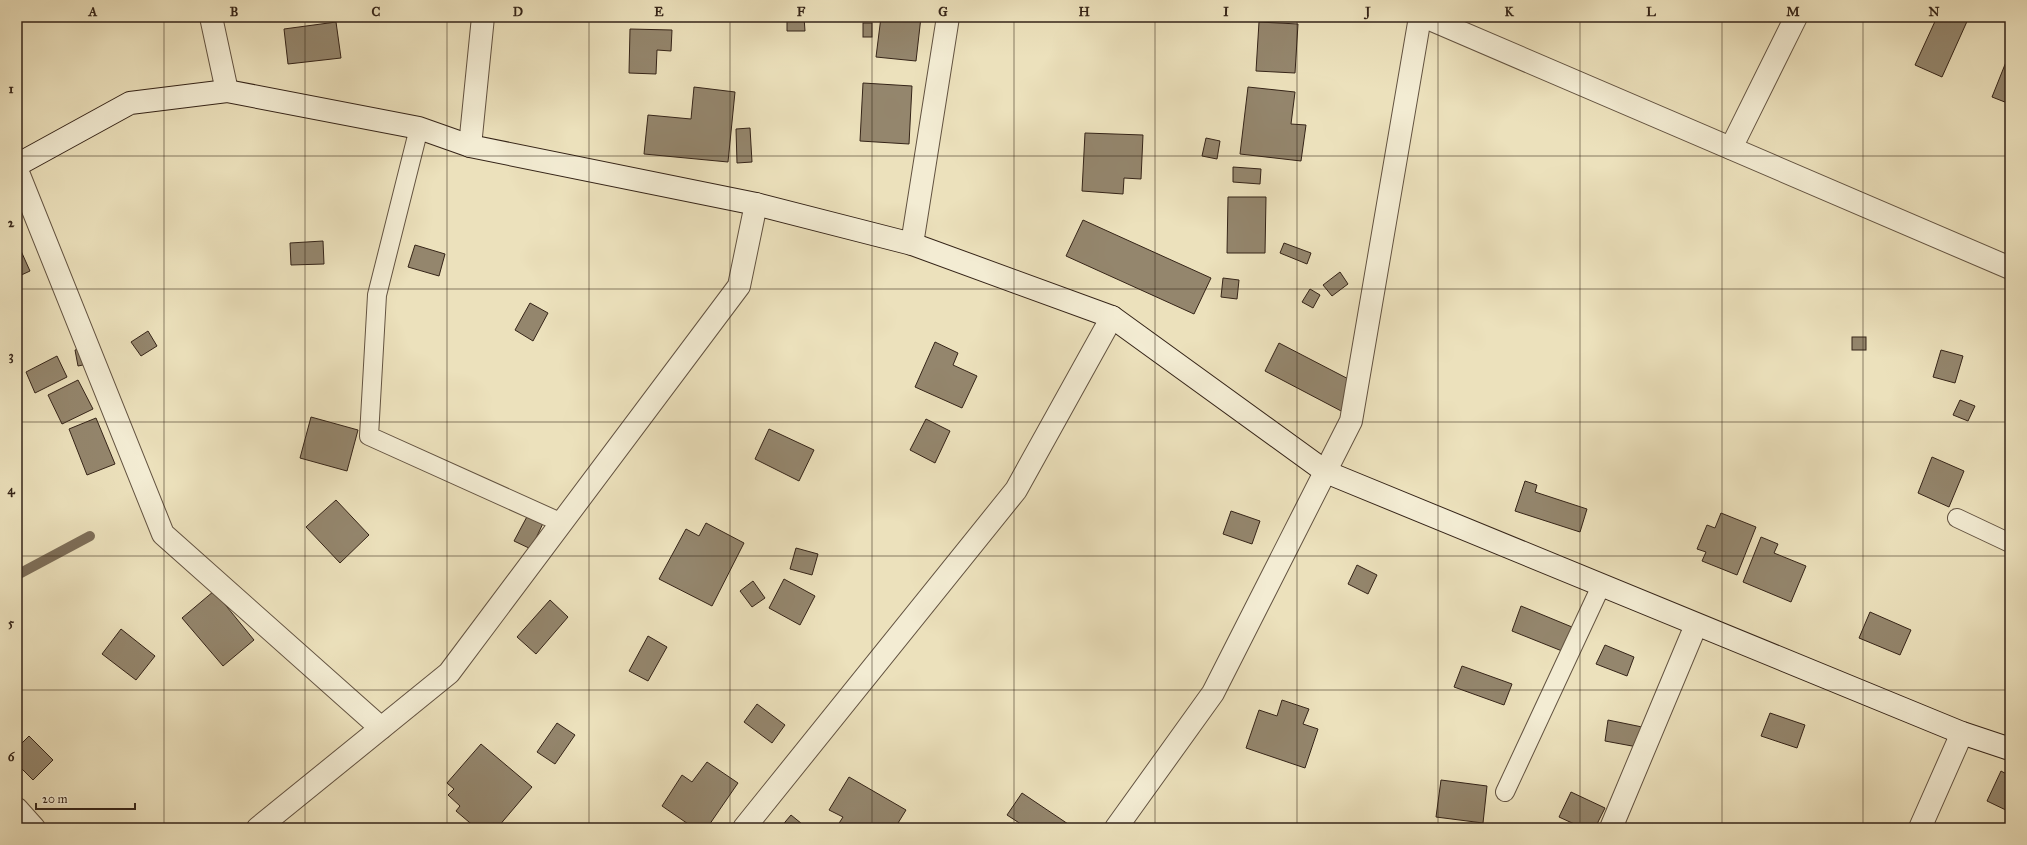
<svg xmlns="http://www.w3.org/2000/svg" width="2027" height="845" viewBox="0 0 2027 845" font-family="'IM FELL Great Primer',serif">
	<style>
		.lines { fill: none; stroke-linecap: round; stroke-linejoin: round }
		.stream { stroke: #7e6f59; stroke-width: 10 }
		.building { fill: #94866d; stroke: #352418 }
		.lane-casing { stroke: #635341; stroke-width: 20 }
		.street-casing { stroke: #635341; stroke-width: 24 }
		.secondary-casing { stroke: #352418; stroke-width: 24 }
		.lane { stroke: #f3ecd3; stroke-width: 18 }
		.street { stroke: #f3ecd3; stroke-width: 22 }
		.secondary { stroke: #f3ecd3; stroke-width: 22 }
		.grid { fill: none; stroke: #352418; stroke-width: 1; stroke-opacity: 0.55 }
		.neatline { fill: none; stroke: #352418; stroke-width: 1.5 }
		.grid-label { font-size: 13px; text-anchor: middle; font-weight: bold; fill: #352418 }
	</style>
	<rect width="100%" height="100%" fill="#ece1bc"/>
	<filter id="stains"><feTurbulence type="fractalNoise" baseFrequency=".005" numOctaves="4"/><feColorMatrix values="0 0 0 0 .2 0 0 0 0 .09 0 0 0 0 .02 0 0 0 .5 -.17"/></filter>
	<radialGradient id="worn" r=".72"><stop offset=".6" stop-color="#630" stop-opacity="0"/><stop offset="1" stop-color="#630" stop-opacity=".3"/></radialGradient>
	<g class="lines">
		<polyline class="stream" points="17,575 90,536"/>
	</g>
	<g class="building">
		<polygon points="787,17 804,17 805,31 787,31"/>
		<polygon points="881,17 921,17 916,61 876,57"/>
		<polygon points="1937,17 1969,17 1942,77 1915,65"/>
		<polygon points="336,22 341,58 288,64 284,29"/>
		<polygon points="1259,22 1298,24 1295,73 1256,71"/>
		<rect x="863" y="23" width="9" height="14"/>
		<polygon points="630,29 672,30 671,51 657,50 656,74 629,73"/>
		<polygon points="2008,57 2010,58 2010,104 1992,97"/>
		<polygon points="863,83 912,86 909,144 860,141"/>
		<polygon points="694,87 735,92 728,162 644,154 648,115 691,119"/>
		<polygon points="1248,87 1295,92 1291,124 1306,125 1301,161 1240,154"/>
		<polygon points="750,128 752,162 737,163 736,129"/>
		<polygon points="1085,133 1143,135 1141,179 1124,178 1123,194 1082,191"/>
		<polygon points="1206,138 1220,141 1217,159 1202,156"/>
		<polygon points="1233,167 1261,169 1260,184 1233,182"/>
		<polygon points="1228,197 1266,197 1265,253 1227,253"/>
		<polygon points="1083,220 1211,278 1194,314 1066,256"/>
		<polygon points="323,241 324,264 291,265 290,243"/>
		<polygon points="17,242 30,271 17,277"/>
		<polygon points="1284,243 1311,253 1307,264 1280,253"/>
		<polygon points="415,245 445,254 439,276 408,267"/>
		<polygon points="1340,272 1348,284 1332,296 1323,285"/>
		<polygon points="1223,278 1239,280 1237,299 1221,297"/>
		<polygon points="1310,289 1320,295 1313,308 1302,302"/>
		<polygon points="530,303 548,313 533,341 515,330"/>
		<polygon points="148,331 157,346 141,356 131,342"/>
		<rect x="1852" y="337" width="14" height="13"/>
		<polygon points="935,342 958,353 953,365 977,376 962,408 915,387"/>
		<polygon points="1279,343 1360,385 1345,413 1265,371"/>
		<polygon points="94,346 97,362 78,366 75,350"/>
		<polygon points="1941,350 1963,356 1955,383 1933,377"/>
		<polygon points="57,356 67,377 35,393 26,372"/>
		<polygon points="78,380 93,409 62,424 48,395"/>
		<polygon points="1960,400 1975,406 1968,421 1953,415"/>
		<polygon points="311,417 358,430 347,471 300,458"/>
		<polygon points="96,418 115,464 87,475 69,429"/>
		<polygon points="926,419 950,431 935,463 910,450"/>
		<polygon points="769,429 814,450 799,481 755,459"/>
		<polygon points="1932,457 1964,471 1949,507 1918,493"/>
		<polygon points="1525,481 1537,485 1535,492 1587,509 1580,532 1515,511"/>
		<polygon points="336,500 369,535 340,563 306,527"/>
		<polygon points="530,511 545,519 531,549 514,541"/>
		<polygon points="1231,511 1260,521 1252,544 1223,534"/>
		<polygon points="1721,513 1756,527 1737,575 1702,561 1706,552 1697,549 1707,525 1715,528"/>
		<polygon points="706,523 744,543 712,606 659,579 686,529 699,536"/>
		<polygon points="1761,537 1778,544 1774,553 1806,566 1791,602 1743,582"/>
		<polygon points="796,548 818,554 812,575 790,569"/>
		<polygon points="1357,565 1377,575 1368,594 1348,584"/>
		<polygon points="784,579 815,596 800,625 769,608"/>
		<polygon points="753,581 765,598 752,607 740,591"/>
		<polygon points="214,591 254,640 223,666 182,618"/>
		<polygon points="550,600 568,617 536,654 517,637"/>
		<polygon points="1521,606 1572,627 1562,651 1512,631"/>
		<polygon points="1870,612 1911,630 1900,655 1859,638"/>
		<polygon points="121,629 155,656 136,680 102,654"/>
		<polygon points="648,636 667,647 648,681 629,671"/>
		<polygon points="1605,645 1634,657 1627,676 1596,664"/>
		<polygon points="1462,666 1512,684 1504,705 1454,687"/>
		<polygon points="1282,700 1309,709 1303,724 1318,729 1305,768 1246,748 1259,710 1277,716"/>
		<polygon points="757,704 785,725 772,743 744,722"/>
		<polygon points="1770,713 1805,725 1797,748 1761,736"/>
		<polygon points="1608,720 1647,728 1643,748 1605,741"/>
		<polygon points="557,723 575,735 555,764 537,752"/>
		<polygon points="29,736 53,760 33,780 17,764 17,748"/>
		<polygon points="481,744 532,787 498,827 493,823 488,828 476,828 456,811 460,806 448,795 454,789 447,783"/>
		<polygon points="707,762 738,783 707,828 694,828 662,806 682,775 692,782"/>
		<polygon points="2001,771 2010,776 2010,812 1987,801"/>
		<polygon points="849,777 906,810 895,828 836,828 843,817 829,810"/>
		<polygon points="1441,780 1487,786 1483,823 1436,817"/>
		<polygon points="1571,792 1605,808 1595,828 1583,828 1559,817"/>
		<polygon points="1022,793 1074,828 1027,828 1007,815"/>
		<polygon points="791,815 807,828 780,828"/>
	</g>
	<g class="lines">
		<defs>
			<g id="lane">
				<polyline points="419,128 377,295 369,436 562,523"/>
				<polyline points="1957,518 2010,543"/>
				<polyline points="1505,792 1601,586"/>
			</g>
			<g id="street">
				<polyline points="211,17 227,91"/>
				<polyline points="1425,17 2010,268"/>
				<polyline points="470,146 483,17"/>
				<polyline points="1731,148 1796,17"/>
				<polyline points="17,170 163,534 381,728"/>
				<polyline points="912,244 948,17"/>
				<polyline points="17,809 34,828"/>
				<polyline points="258,828 449,673 739,286 756,204"/>
				<polyline points="744,828 1016,490 1112,317"/>
				<polyline points="1116,828 1213,693 1351,421 1420,17"/>
				<polyline points="1611,828 1696,625"/>
				<polyline points="1920,828 1962,733"/>
			</g>
			<polyline id="secondary" points="17,165 130,103 227,91 419,128 470,146 756,204 912,244 1112,317 1326,472 1962,733 2010,749"/>
		</defs>
		<use href="#lane" class="lane-casing"/>
		<use href="#street" class="street-casing"/>
		<use href="#secondary" class="secondary-casing"/>
		<use href="#lane" class="lane"/>
		<use href="#street" class="street"/>
		<use href="#secondary" class="secondary"/>
	</g>
	<path class="grid" d="M164,17v811M305,17v811M447,17v811M589,17v811M730,17v811M872,17v811M1014,17v811M1155,17v811M1297,17v811M1438,17v811M1580,17v811M1722,17v811M1863,17v811M17,156h1993M17,289h1993M17,422h1993M17,556h1993M17,690h1993"/>
	<rect width="2027" height="845" fill="none" stroke="#ece1bc" stroke-width="44"/>
	<path d="M36 803v6h99v-6" fill="none" stroke="#352418" stroke-width="2"/>
	<text x="42" y="803" font-size="12" fill="#352418" stroke="#f3ecd3" stroke-width="3" paint-order="stroke">20 m</text>
	<rect x="22" y="22" width="1983" height="801" class="neatline"/>
	<g class="grid-label">
		<text x="93" y="16">A</text>
		<text x="234" y="16">B</text>
		<text x="376" y="16">C</text>
		<text x="518" y="16">D</text>
		<text x="659" y="16">E</text>
		<text x="801" y="16">F</text>
		<text x="943" y="16">G</text>
		<text x="1084" y="16">H</text>
		<text x="1226" y="16">I</text>
		<text x="1368" y="16">J</text>
		<text x="1509" y="16">K</text>
		<text x="1651" y="16">L</text>
		<text x="1793" y="16">M</text>
		<text x="1934" y="16">N</text>
		<text x="11" y="93">1</text>
		<text x="11" y="227">2</text>
		<text x="11" y="360">3</text>
		<text x="11" y="494">4</text>
		<text x="11" y="627">5</text>
		<text x="11" y="761">6</text>
	</g>
	<rect width="100%" height="100%" filter="url(#stains)"/>
	<rect width="100%" height="100%" fill="url(#worn)"/>
</svg>
